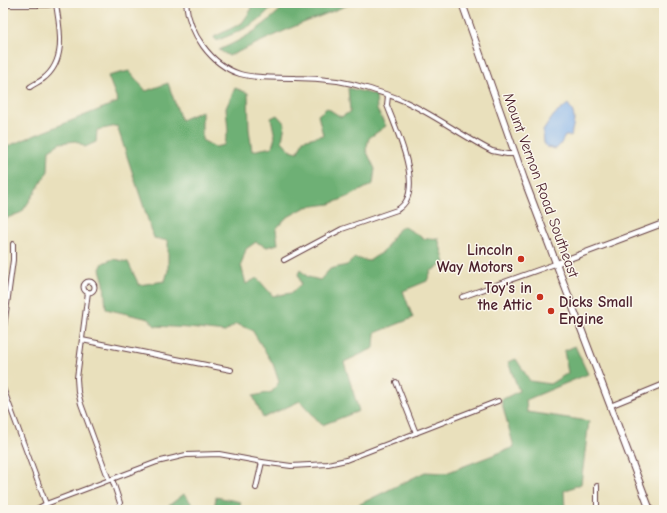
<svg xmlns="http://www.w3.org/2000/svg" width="667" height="513" viewBox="0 0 667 513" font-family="'Comic Neue',sans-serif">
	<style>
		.forest { fill: #6eb074; stroke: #5c6850 }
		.water { fill: #7eafe9; stroke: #64678a }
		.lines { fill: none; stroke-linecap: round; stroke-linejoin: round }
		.minor-casing { stroke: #623c41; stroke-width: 6 }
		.tertiary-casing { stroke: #623c41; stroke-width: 7 }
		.primary-casing { stroke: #623c41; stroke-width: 8 }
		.minor { stroke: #fff; stroke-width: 4 }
		.tertiary { stroke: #fff; stroke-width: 5 }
		.primary { stroke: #fff; stroke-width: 6 }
		.poi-dot { fill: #c8321e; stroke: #fbf7ec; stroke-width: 1.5 }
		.labels { text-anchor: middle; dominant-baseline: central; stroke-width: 3; stroke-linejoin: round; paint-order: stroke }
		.street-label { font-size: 15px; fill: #4a1f2b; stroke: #fbf7ec }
		.poi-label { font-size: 15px; font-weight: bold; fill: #4a1f2b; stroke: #fbf7ec; text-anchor: end }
	</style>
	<rect width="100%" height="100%" fill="#fbf7ec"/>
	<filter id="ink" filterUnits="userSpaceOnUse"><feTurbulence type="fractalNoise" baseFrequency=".025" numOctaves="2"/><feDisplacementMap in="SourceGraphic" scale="8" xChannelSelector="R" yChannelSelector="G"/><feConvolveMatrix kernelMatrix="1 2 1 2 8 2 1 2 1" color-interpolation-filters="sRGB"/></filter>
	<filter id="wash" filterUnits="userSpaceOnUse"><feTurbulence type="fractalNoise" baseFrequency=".012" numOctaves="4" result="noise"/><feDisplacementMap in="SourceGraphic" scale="16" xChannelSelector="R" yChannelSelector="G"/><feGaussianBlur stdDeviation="0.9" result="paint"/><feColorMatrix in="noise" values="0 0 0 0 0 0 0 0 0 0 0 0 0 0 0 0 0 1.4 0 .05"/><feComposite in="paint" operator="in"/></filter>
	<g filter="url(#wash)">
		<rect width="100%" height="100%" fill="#e9e0bc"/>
		<g class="forest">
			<path d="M250,3h24c-15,22 -34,28 -58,38l-2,-4 28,-14 9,-13z"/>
			<path d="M287,3h66l-60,24 -64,29 -10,-6c29,-13 46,-24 68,-47z"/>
			<polygon points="129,71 146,91 168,83 181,120 202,111 202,140 215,147 224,145 228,131 226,108 235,88 248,93 249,129 252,151 272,147 275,137 271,118 277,115 285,124 282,141 290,150 298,152 303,140 323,135 318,115 327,108 341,117 350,112 348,88 376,95 377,110 386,126 369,138 366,150 375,169 373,184 350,196 330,204 306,207 286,218 276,229 278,244 267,247 256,242 246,249 241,265 246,284 257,278 273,296 291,293 301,284 298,274 300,270 308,277 320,280 330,269 347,265 355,258 369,261 385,250 395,233 403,226 425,239 438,238 445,263 431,271 427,281 403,291 413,318 375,333 374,348 344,362 359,411 322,425 300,401 263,418 253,396 272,392 279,382 273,364 252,330 236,324 225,332 189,328 155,326 149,319 106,309 104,283 100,269 103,263 113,259 128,262 139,285 165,281 168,271 168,241 154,238 117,126 97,130 96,142 85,147 76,141 60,143 49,150 48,171 36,191 22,212 5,219 3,222 3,148 118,102 108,76"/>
			<polygon points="575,346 588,374 526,400 527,412 589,421 581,484 564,491 565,510 500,510 492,507 478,507 476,510 348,510 425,472 446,473 514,447 501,400 519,391 508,362 516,359 530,381 550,384 568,373 564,351"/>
			<polygon points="184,494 197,510 163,510"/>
			<polygon points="216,497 241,502 239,510 214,510"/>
		</g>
		<path class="water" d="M568,104c9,13 6,16 3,32h-6l-5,9 -4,4 -9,-2 -3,-4 -1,-12 4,-6 7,-10z"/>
	</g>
	<g filter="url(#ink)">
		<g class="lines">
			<defs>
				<g id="minor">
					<path d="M186,3c3,30 25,62 54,71 17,5 37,3 55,4 25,0 51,3 75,11 11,4 24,7 34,12 31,14 58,35 88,50l15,3h7"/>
					<polyline points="3,5 47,5 60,3"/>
					<path d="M30,87c4,-3 9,-5 13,-8 24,-18 17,-50 13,-75"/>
					<path d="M284,260l58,-31 55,-19c4,-3 7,-5 9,-9 13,-23 -10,-72 -19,-96l1,-9"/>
					<circle cx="89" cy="287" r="5.5"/>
					<polyline points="88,292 77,378 78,392 81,404 109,480"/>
					<polyline points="462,297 555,264"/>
					<polyline points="3,334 13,260 13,244"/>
					<polyline points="82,340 231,370"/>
					<polyline points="396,382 416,433"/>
					<polyline points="3,388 46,504"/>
					<polyline points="610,406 664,384"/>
					<polyline points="112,479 120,503"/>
					<polyline points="597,486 597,510"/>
					<polyline points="256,488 262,462"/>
					<polyline points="35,510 46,504 157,462 186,455 219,454 262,462 291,466 328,464 346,460 498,401"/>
				</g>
				<polyline id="tertiary" points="555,264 664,223"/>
				<polyline id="primary" points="462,3 524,179 650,510"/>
			</defs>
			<use href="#minor" class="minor-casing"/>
			<use href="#tertiary" class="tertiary-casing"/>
			<use href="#primary" class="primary-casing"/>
			<use href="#minor" class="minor"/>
			<use href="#tertiary" class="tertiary"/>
			<use href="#primary" class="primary"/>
		</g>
	</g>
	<g class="poi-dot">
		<circle cx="521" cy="259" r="4"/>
		<circle cx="540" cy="297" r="4"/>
		<circle cx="551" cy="311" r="4"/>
	</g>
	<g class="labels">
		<g class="street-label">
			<text transform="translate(541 185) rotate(70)">Mount Vernon Road Southeast</text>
		</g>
		<g class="poi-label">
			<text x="513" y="250">Lincoln<tspan x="513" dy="17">Way Motors</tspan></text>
			<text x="532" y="288">Toy's in<tspan x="532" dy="17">the Attic</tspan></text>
			<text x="559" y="302" text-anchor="start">Dicks Small<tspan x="559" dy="17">Engine</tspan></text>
		</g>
	</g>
	<rect width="667" height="513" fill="none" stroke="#fbf7ec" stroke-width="16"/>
</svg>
